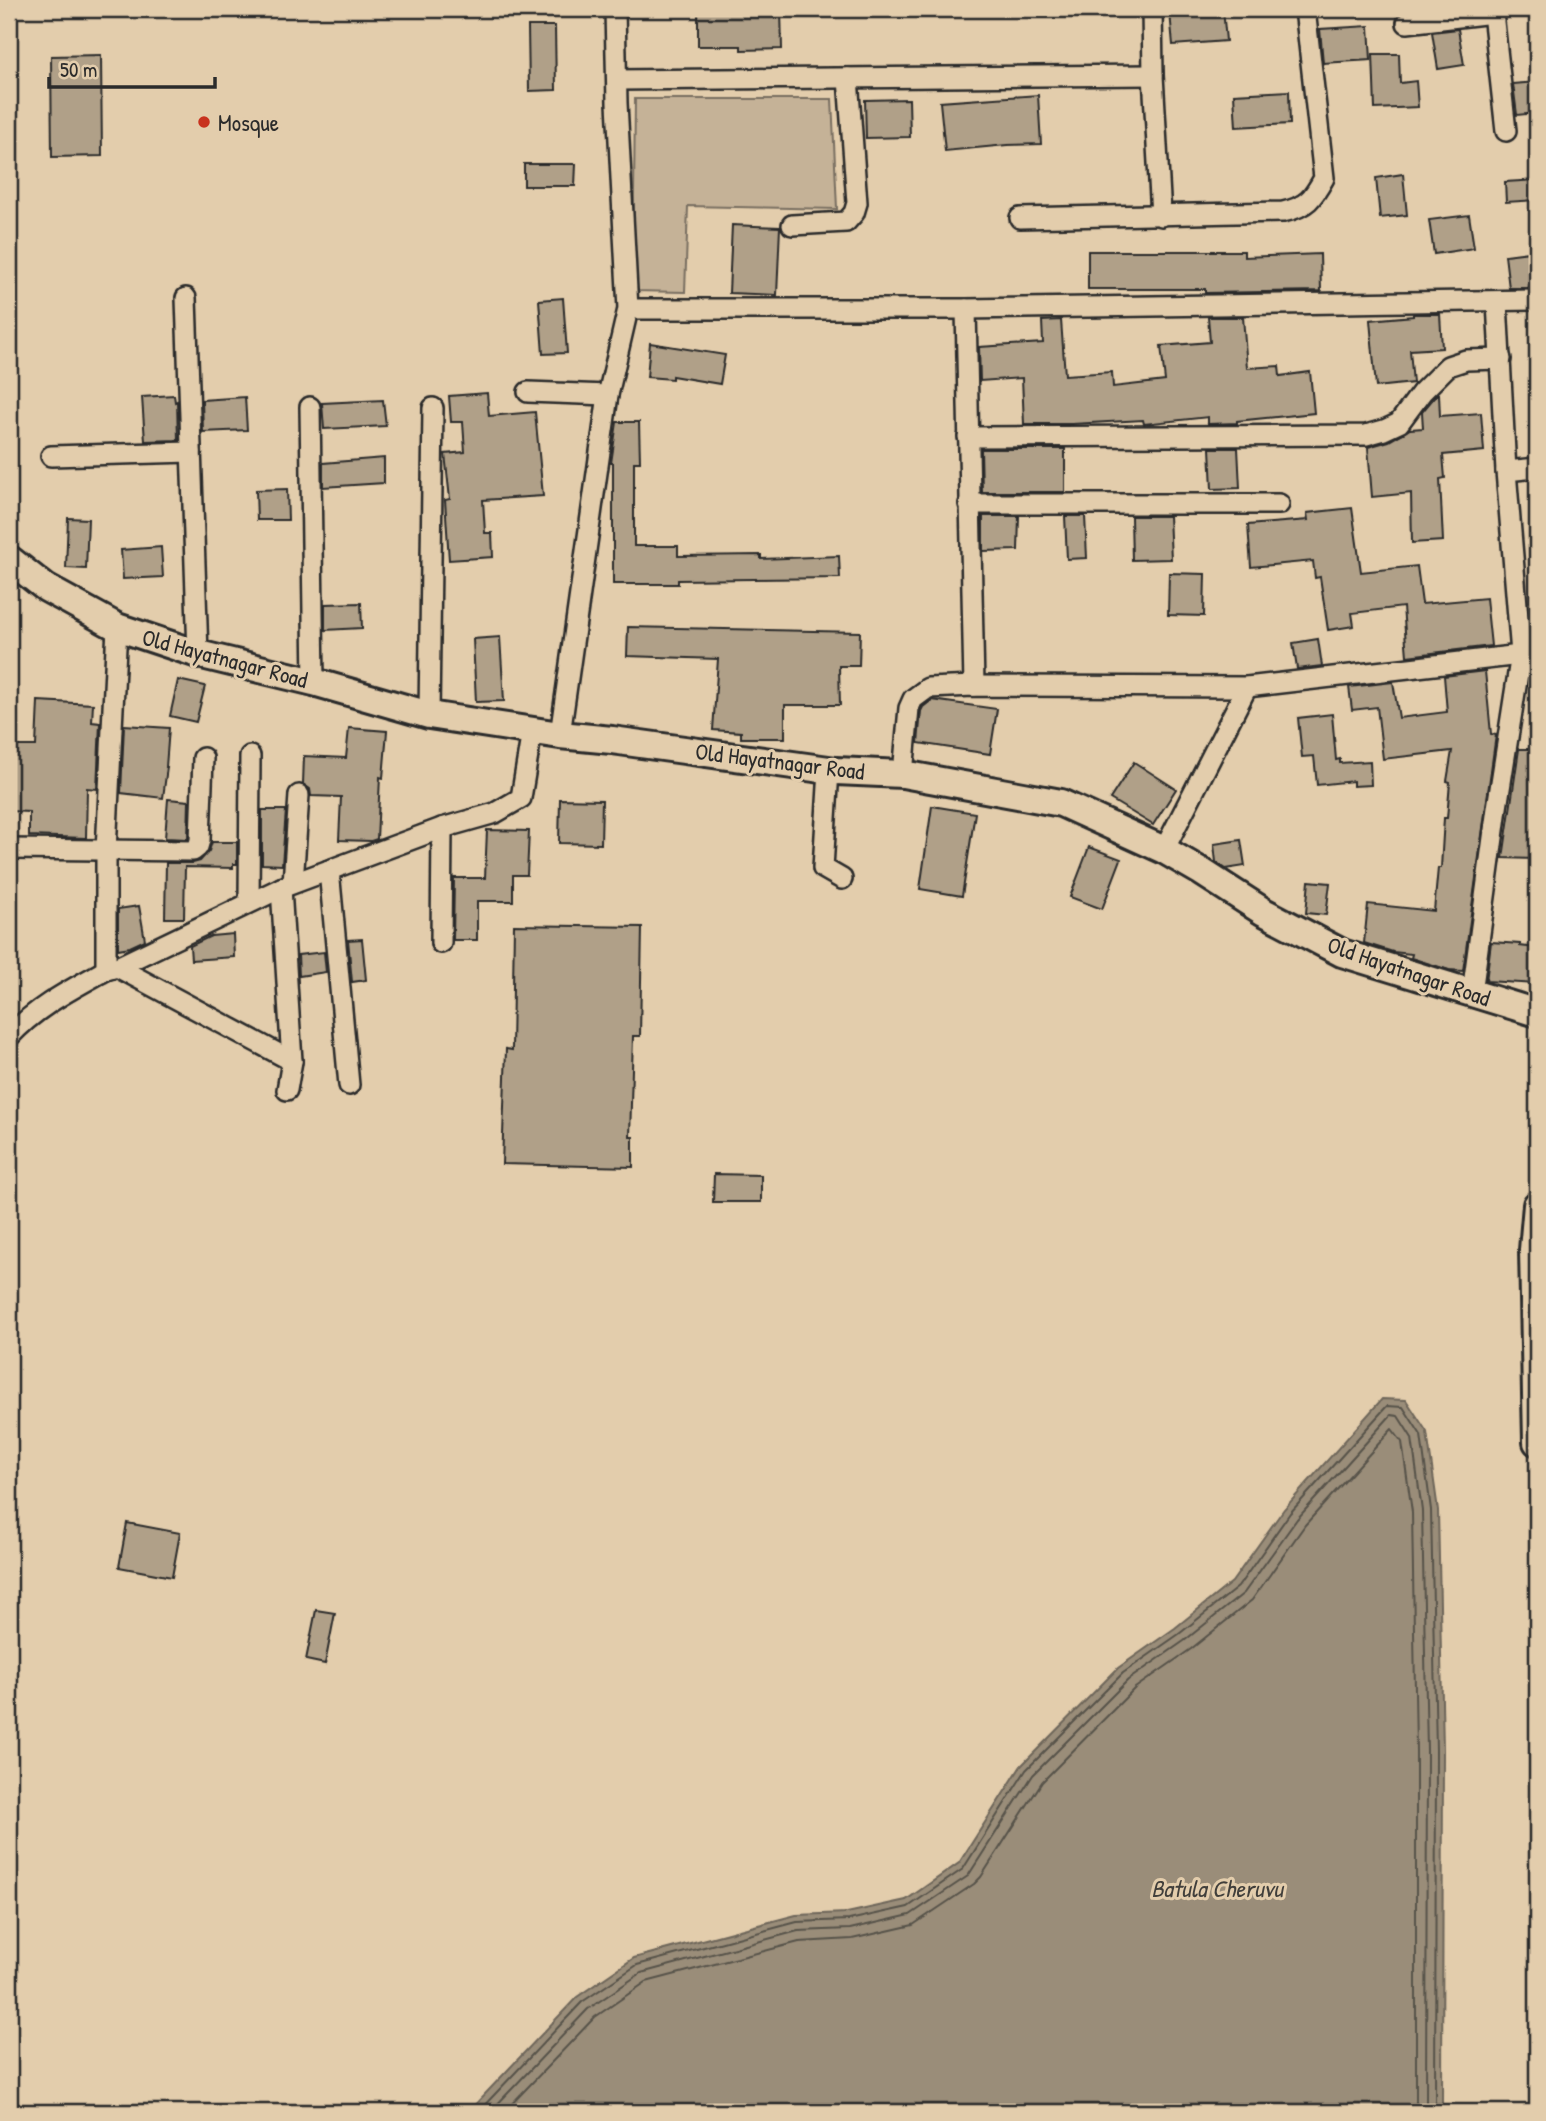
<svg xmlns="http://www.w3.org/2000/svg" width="1546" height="2121" viewBox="0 0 1546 2121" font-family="'Patrick Hand',sans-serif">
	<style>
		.green { fill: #c5b297; stroke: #786e61; stroke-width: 2 }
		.water { fill: #9a8d79; stroke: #6e665a; stroke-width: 2 }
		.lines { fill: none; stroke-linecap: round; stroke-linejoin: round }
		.shore { stroke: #57524a; stroke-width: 2 }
		.building { fill: #b0a088; stroke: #2b2b2b; stroke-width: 2 }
		.street-casing { stroke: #2b2b2b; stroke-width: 24 }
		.secondary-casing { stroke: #2b2b2b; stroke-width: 32 }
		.street { stroke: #e3cdac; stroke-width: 19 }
		.secondary { stroke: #e3cdac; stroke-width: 26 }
		.poi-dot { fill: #c8321e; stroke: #e3cdac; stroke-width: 2.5 }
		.labels { text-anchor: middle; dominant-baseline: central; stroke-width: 6; stroke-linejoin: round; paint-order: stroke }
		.poi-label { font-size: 23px; fill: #2b2b2b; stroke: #e3cdac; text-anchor: start }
		.street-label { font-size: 23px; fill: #2b2b2b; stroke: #e3cdac }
		.water-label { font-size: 24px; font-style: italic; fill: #413f3b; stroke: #e3cdac }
	</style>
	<rect width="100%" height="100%" fill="#e3cdac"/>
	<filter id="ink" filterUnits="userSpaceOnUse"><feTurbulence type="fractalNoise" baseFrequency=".0143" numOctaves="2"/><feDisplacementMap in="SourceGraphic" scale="14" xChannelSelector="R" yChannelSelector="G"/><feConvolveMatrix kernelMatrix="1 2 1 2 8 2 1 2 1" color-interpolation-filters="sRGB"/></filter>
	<g filter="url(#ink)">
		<polygon class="green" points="635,99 832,99 837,209 688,206 685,292 633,291"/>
		<polygon class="water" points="1382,1399 1406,1400 1427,1432 1438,1510 1443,1750 1442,2112 468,2112 577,1997 634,1958 796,1915 847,1913 906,1900 959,1863 1021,1766 1118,1668 1175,1628 1232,1582 1284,1509"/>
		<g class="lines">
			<g class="shore">
				<polyline points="478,2112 582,2002 637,1965 797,1922 849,1920 908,1907 963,1869 1026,1770 1123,1673 1179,1634 1238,1587 1290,1513 1387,1406 1403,1407 1421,1435 1431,1510 1436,1750 1435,2112"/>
				<polyline points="490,2112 588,2009 641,1973 798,1931 850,1929 910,1915 968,1876 1033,1775 1128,1680 1184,1641 1244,1593 1297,1519 1391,1415 1398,1416 1412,1438 1422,1511 1427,1750 1426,2112"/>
				<polyline points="504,2112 595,2017 646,1982 799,1942 852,1939 913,1925 974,1884 981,1877 1042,1782 1135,1688 1191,1649 1252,1600 1305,1525 1392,1429 1402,1442 1412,1512 1416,1750 1416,2112"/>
			</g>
		</g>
		<g class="building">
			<polygon points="698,9 781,9 782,49 741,50 741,46 698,46"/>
			<polygon points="1210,9 1223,9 1226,41 1173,45 1170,12"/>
			<polygon points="528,26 555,26 556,90 529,91"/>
			<polygon points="1369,26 1371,60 1323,63 1320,29"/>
			<polygon points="1458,29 1464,65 1438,69 1432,32"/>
			<polygon points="1373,54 1399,54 1400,83 1416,81 1418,107 1375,109"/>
			<polygon points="101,55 102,156 52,157 51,56"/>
			<polygon points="1537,82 1537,113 1517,115 1513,84"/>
			<polygon points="1289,91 1290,124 1236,127 1234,94"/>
			<polygon points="1038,95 1041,144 1007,145 945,151 940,102"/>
			<polygon points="909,99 910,137 866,138 865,100"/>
			<polygon points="524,164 576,164 575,186 524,186"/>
			<polygon points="1403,174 1407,215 1380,218 1376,178"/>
			<polygon points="1537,180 1537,200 1506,202 1505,182"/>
			<polygon points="1469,215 1474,248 1434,254 1429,220"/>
			<polygon points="732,225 780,227 777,295 729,293"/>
			<polygon points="1088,251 1244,251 1244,257 1320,254 1321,291 1205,293 1205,289 1088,289"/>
			<polygon points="1537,251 1537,288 1509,288 1505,255"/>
			<polygon points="563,298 567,353 543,354 539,300"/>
			<polygon points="1413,314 1440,314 1442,348 1410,350 1413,383 1376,387 1370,320 1413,316"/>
			<polygon points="1208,317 1243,317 1247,368 1279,366 1280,376 1310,372 1314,413 1237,421 1237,423 1208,424 1208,417 1144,424 1143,420 1072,424 1024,424 1022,378 980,381 979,347 1043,343 1042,321 1061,320 1065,375 1112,372 1113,387 1165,381 1161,346 1210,342"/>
			<polygon points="650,343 725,355 720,384 672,376 672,379 647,377"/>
			<polygon points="487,393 489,416 535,412 543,496 483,500 485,533 492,533 493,557 449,560 445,500 450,499 445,454 465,452 463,422 451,422 449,396"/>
			<polygon points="1437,394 1439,394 1440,416 1481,413 1484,451 1443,455 1445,478 1440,479 1443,541 1412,543 1411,493 1372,497 1368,447 1389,441 1410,429 1423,428 1422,412"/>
			<polygon points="174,395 175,402 177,401 178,440 145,441 142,397"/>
			<polygon points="245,397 247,430 203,432 202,400"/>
			<polygon points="383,400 386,426 324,429 322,403"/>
			<polygon points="617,422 639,422 640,462 634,462 634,546 678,546 678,556 761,555 761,559 839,556 840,578 678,580 678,584 613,584 613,463 611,463"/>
			<polygon points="1210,448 1238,448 1240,488 1212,489"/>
			<polygon points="981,449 1065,449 1065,492 982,492"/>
			<polygon points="384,458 384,483 323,487 323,463"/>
			<polygon points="287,489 288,520 257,520 256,490"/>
			<polygon points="1352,508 1361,572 1417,566 1422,604 1486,598 1491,646 1407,656 1403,607 1352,613 1354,626 1328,630 1320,577 1315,578 1313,561 1251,567 1248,525 1308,520 1307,513"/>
			<polygon points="983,516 1019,516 1018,550 983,551"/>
			<polygon points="1065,516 1085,516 1087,558 1067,559"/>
			<polygon points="1131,516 1169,516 1171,559 1132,560"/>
			<polygon points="68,518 88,519 86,569 66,568"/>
			<polygon points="161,547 163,577 123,579 121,550"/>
			<polygon points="1169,573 1205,574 1204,616 1168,615"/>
			<polygon points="361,603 362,628 325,630 325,604"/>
			<polygon points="628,627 860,632 859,666 839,666 840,705 785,705 785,738 741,738 741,732 713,730 718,659 627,656"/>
			<polygon points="500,637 504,701 476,702 473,639"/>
			<polygon points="1318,639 1322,666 1297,669 1293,643"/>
			<polygon points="1485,671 1491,734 1496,735 1463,971 1449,970 1411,958 1412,954 1393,952 1364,943 1368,904 1434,911 1438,868 1441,868 1444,818 1447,818 1450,782 1447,781 1452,751 1383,759 1377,707 1352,710 1349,687 1393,682 1399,718 1447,712 1444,676"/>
			<polygon points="178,680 205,686 196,722 170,716"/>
			<polygon points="932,700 997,709 990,754 918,743 921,711 923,707"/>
			<polygon points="38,701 93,704 92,722 100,723 97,789 87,788 86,838 29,836 29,812 9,811 9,746 36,746"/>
			<polygon points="1332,714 1336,760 1340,759 1340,763 1370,761 1371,785 1353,786 1353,781 1317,785 1314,756 1302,757 1298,718"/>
			<polygon points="124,725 169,728 166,767 167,767 163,798 121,793"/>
			<polygon points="349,728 387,731 383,778 380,777 377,839 371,841 339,840 341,797 311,796 310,789 303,784 304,756 346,758"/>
			<polygon points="1519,749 1537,749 1537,859 1503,858"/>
			<polygon points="1134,762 1176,789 1153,825 1110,799"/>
			<polygon points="168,799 189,801 188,839 165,838"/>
			<polygon points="560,799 602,800 601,844 559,843"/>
			<polygon points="932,806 975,813 962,896 920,889"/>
			<polygon points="262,810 286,810 282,865 262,864"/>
			<polygon points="487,830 529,831 527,875 513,875 513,901 477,901 477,940 453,940 454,878 485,878"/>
			<polygon points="1241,840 1245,866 1226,869 1216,862 1214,844"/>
			<polygon points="212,842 237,842 237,864 233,864 233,868 185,867 184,918 165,918 166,863 193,863 200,861 209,851"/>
			<polygon points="1089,847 1121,859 1102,909 1070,897"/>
			<polygon points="1309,881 1330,883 1326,915 1306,913"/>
			<polygon points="139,906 145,940 130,947 118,949 118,909"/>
			<polygon points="514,925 642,927 640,1036 633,1036 630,1137 633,1137 633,1167 502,1164 506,1049 512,1050"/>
			<polygon points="233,934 234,957 191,960 190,946 211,936"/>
			<polygon points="362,939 366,980 352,982 348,940"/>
			<polygon points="1491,942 1520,944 1520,946 1537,948 1537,984 1486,981"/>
			<polygon points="324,952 326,972 299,976 298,955"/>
			<polygon points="714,1174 761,1175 761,1202 713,1202"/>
			<polygon points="127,1523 180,1533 172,1577 119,1567"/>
			<polygon points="316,1610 335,1613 325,1664 306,1660"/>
		</g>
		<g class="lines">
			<defs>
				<g id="street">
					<polyline points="1152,9 1153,75 1161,216"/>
					<polyline points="1495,9 1493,13 1506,131"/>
					<polyline points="1407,23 1493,13"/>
					<polyline points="617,80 1153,75"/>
					<path d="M1020,218l263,-6c24,-5 30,-14 41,-34l-19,-169"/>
					<polyline points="792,225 846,222 854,213 857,203 848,78"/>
					<polyline points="186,298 198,654"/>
					<polyline points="628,309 966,309 1537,300"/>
					<polyline points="966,309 974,686"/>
					<polyline points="528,392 608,395"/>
					<polyline points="310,407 314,682"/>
					<polyline points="968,437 1366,435 1384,430 1399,423 1422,392 1448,366 1466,360 1501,359"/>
					<polyline points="51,456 191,452"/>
					<polyline points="1506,471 1537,468"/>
					<polyline points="969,504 1279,504"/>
					<polyline points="429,715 433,408"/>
					<polyline points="560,735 608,395 628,309 617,103 615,9"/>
					<polyline points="829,770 823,868 842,879"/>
					<polyline points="903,774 909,708 913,699 928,688 974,686 1247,687 1537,653"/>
					<polyline points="9,849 193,851 198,847 200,840 203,758"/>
					<polyline points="1164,850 1247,687"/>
					<polyline points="329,870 349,1085"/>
					<polyline points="293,883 299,795"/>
					<polyline points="281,888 292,1061 287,1090"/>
					<polyline points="249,903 250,756"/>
					<polyline points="441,943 442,828"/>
					<polyline points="117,967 292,1061"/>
					<polyline points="106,970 106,851 117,627"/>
					<polyline points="1472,993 1497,808 1521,654 1506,471 1497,302"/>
					<path d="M9,1037c27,-30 63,-48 97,-67l11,-3 164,-79 161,-60 53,-15 26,-15 11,-67"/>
				</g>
				<g id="secondary">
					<polyline points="9,559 46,588 117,627 198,654 314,682 429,715 560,735 612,740 836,771 903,774 1061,803 1164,850 1202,872 1264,912 1342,953 1537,1013"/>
					<polyline points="1537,1205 1533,1250 1537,1442"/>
				</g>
			</defs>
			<use href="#street" class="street-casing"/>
			<use href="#secondary" class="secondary-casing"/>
			<use href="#street" class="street"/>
			<use href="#secondary" class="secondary"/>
		</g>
	</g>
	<circle class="poi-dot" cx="204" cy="122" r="7"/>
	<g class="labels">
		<g class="poi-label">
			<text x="218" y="122">Mosque</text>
		</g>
		<g class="street-label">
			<text transform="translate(225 658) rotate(15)">Old Hayatnagar Road</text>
			<text transform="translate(780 761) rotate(7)">Old Hayatnagar Road</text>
			<text transform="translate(1409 971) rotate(19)">Old Hayatnagar Road</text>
		</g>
		<g class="water-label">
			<text x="1217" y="1888">Batula Cheruvu</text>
		</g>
	</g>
	<rect width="1546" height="2121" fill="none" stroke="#e3cdac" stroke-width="35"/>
	<rect x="18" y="18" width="1511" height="2086" fill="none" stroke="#2b2b2b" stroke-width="2.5" filter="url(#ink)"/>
	<path d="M49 77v10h166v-10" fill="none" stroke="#2b2b2b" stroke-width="3.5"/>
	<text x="60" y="77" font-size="21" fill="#2b2b2b" stroke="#e3cdac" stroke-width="5" paint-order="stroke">50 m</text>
</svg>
